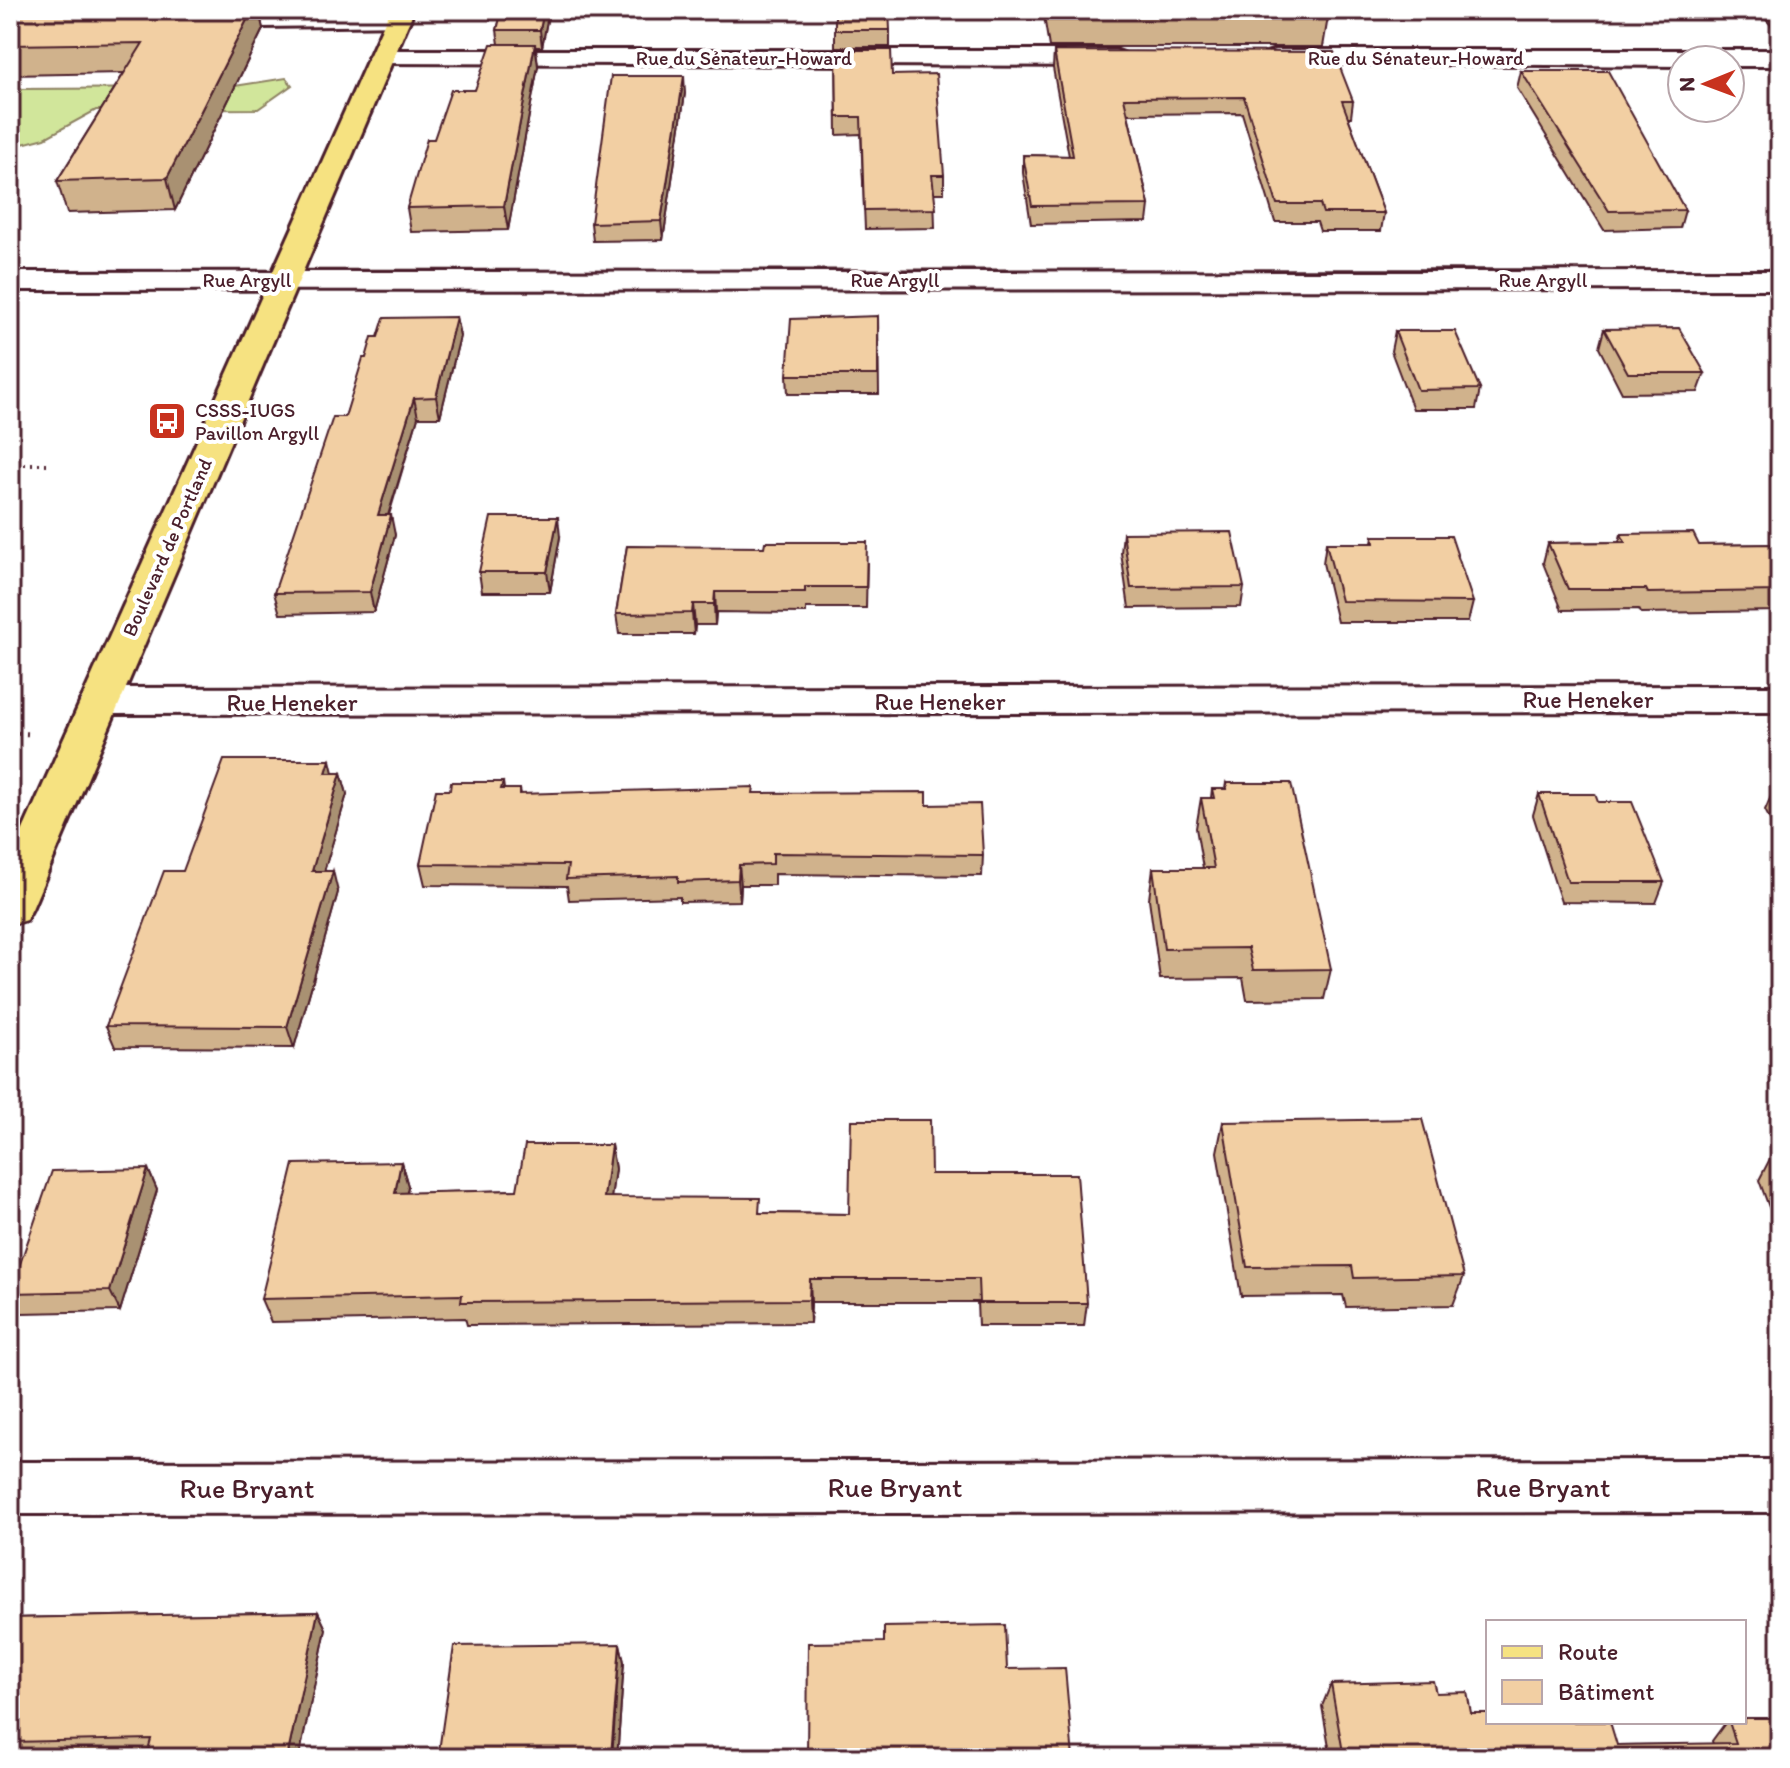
<svg xmlns="http://www.w3.org/2000/svg" width="1790" height="1768" viewBox="0 0 1790 1768" font-family="Itim,sans-serif">
	<style>
		.green { fill: #d1e69b; stroke: #8e8263; stroke-width: 2 }
		.lines { fill: none; stroke-linecap: round; stroke-linejoin: round }
		.minor-casing { stroke: #4a1f2b; stroke-width: 6 }
		.major-casing { stroke: #4a1f2b; stroke-width: 6 }
		.path-far1 { stroke: #4a1f2b; stroke-width: 4; stroke-dasharray: 2 5; stroke-linecap: butt }
		.path { stroke: #4a1f2b; stroke-width: 5; stroke-dasharray: 2 6; stroke-linecap: butt }
		.minor { fill: #fff; fill-rule: evenodd }
		.major { fill: #f6e281; fill-rule: evenodd }
		.wall { fill: #d0b28c; stroke: #4a1f2b; stroke-width: 2 }
		.shaded-wall { fill: #a99172; stroke: #4a1f2b; stroke-width: 2 }
		.building { fill: #f2cfa3; stroke: #4a1f2b; stroke-width: 2 }
		.labels { text-anchor: middle; dominant-baseline: central; stroke-width: 8; stroke-linejoin: round; paint-order: stroke }
		.far-street-label { font-size: 20px; fill: #4a1f2b; stroke: #fff }
		.far-poi-label { font-size: 20px; fill: #4a1f2b; stroke: #fff; text-anchor: start }
		.street-label { font-size: 24px; fill: #4a1f2b; stroke: #fff }
		.near-street-label { font-size: 28px; fill: #4a1f2b; stroke: #fff }
	</style>
	<rect width="100%" height="100%" fill="#fff"/>
	<filter id="ink" filterUnits="userSpaceOnUse"><feTurbulence type="fractalNoise" baseFrequency=".0125" numOctaves="2"/><feDisplacementMap in="SourceGraphic" scale="16" xChannelSelector="R" yChannelSelector="G"/><feConvolveMatrix kernelMatrix="1 2 1 2 8 2 1 2 1" color-interpolation-filters="sRGB"/></filter>
	<g filter="url(#ink)">
		<polygon class="green" points="286,78 292,85 258,109 96,110 45,138 18,145 10,157 10,89 222,88"/>
		<g class="lines">
			<defs>
				<g id="minor">
					<polygon points="398,13 407,15 410,20 407,25 200,28 191,26 188,21 191,16 200,14"/>
					<polygon points="381,50 1115,50 1124,53 1128,58 1124,63 1115,66 372,63 368,58 372,53"/>
					<polygon points="1275,50 1780,50 1780,66 1730,66 1730,60 1682,60 1682,66 1266,63 1262,58 1266,53"/>
					<polygon points="1780,271 1780,289 10,290 10,272"/>
					<polygon points="1780,686 1780,712 100,714 86,710 80,701 86,692 100,688"/>
					<polygon points="1780,1460 1780,1512 10,1514 10,1462"/>
				</g>
				<polygon id="major" points="390,10 414,10 32,909 26,920 10,925 10,859"/>
			</defs>
			<use href="#minor" class="minor-casing"/>
			<use href="#major" class="major-casing"/>
			<polyline class="path-far1" points="10,464 48,464"/>
			<polyline class="path" points="10,733 33,734"/>
			<use href="#minor" class="minor"/>
			<use href="#major" class="major"/>
		</g>
		<g class="wall">
			<polygon points="10,10 272,10 259,10 263,29 175,210 67,213 57,181 124,73 10,75"/>
			<polygon points="502,10 549,10 542,47 536,47 538,66 508,230 411,232 407,208 434,139 475,90 499,44 497,30"/>
			<polygon points="835,10 890,30 890,47 835,47"/>
			<polygon points="1043,10 1325,10 1328,17 1323,47 1049,47"/>
			<polygon points="1758,10 1780,10 1780,36"/>
			<polygon points="836,50 892,75 944,175 944,193 934,193 935,228 865,229 861,134 837,135"/>
			<polygon points="1054,51 1353,101 1351,117 1348,117 1384,213 1381,231 1320,231 1317,222 1275,222 1242,113 1128,114 1149,205 1147,222 1031,224 1023,173 1023,155 1069,156 1053,68"/>
			<polygon points="1521,71 1685,210 1680,228 1604,230 1517,88"/>
			<polygon points="685,93 663,240 593,241 591,223"/>
			<polygon points="878,316 879,394 788,394 787,375"/>
			<polygon points="456,317 460,336 440,417 418,417 389,515 395,535 374,612 280,614 274,593 345,417 366,358 378,337"/>
			<polygon points="1604,329 1705,373 1698,392 1622,393 1599,348"/>
			<polygon points="1395,331 1480,389 1476,409 1413,409 1391,351"/>
			<polygon points="1123,533 1244,587 1241,607 1129,608 1121,553"/>
			<polygon points="1621,534 1699,545 1780,544 1780,611 1641,613 1639,609 1562,610 1543,563 1548,543 1619,542"/>
			<polygon points="1373,536 1473,602 1468,622 1337,622 1323,563 1326,543 1372,543"/>
			<polygon points="560,537 550,592 482,592 479,572"/>
			<polygon points="627,546 867,563 866,608 806,608 806,613 716,612 715,625 695,625 694,634 619,634 616,614"/>
			<polygon points="333,773 341,773 347,794 324,871 338,892 294,1048 115,1047 106,1026 183,871"/>
			<polygon points="1780,776 1780,839 1765,810"/>
			<polygon points="503,782 504,789 520,789 521,794 754,793 927,805 983,855 982,876 774,874 774,885 741,885 740,901 680,902 680,897 569,900 567,886 425,885 420,864 450,790"/>
			<polygon points="1226,783 1331,969 1324,999 1247,1000 1243,978 1160,979 1149,899 1153,868 1203,868 1196,828 1201,798 1211,798 1212,789 1225,789"/>
			<polygon points="1539,794 1664,882 1656,903 1561,902 1533,815"/>
			<polygon points="1223,1122 1464,1276 1453,1305 1346,1307 1343,1295 1241,1296 1217,1152"/>
			<polygon points="611,1145 615,1169 611,1197 761,1213 849,1214 931,1174 1087,1303 1084,1326 978,1326 977,1302 811,1302 810,1323 467,1325 465,1318 271,1322 261,1299 401,1162 408,1186 407,1193 517,1190"/>
			<polygon points="1773,1153 1780,1153 1780,1237 1759,1180"/>
			<polygon points="148,1169 157,1190 120,1311 21,1313 10,1294 10,1292"/>
			<polygon points="318,1612 326,1629 299,1758 146,1758 147,1756 10,1758 10,1618"/>
			<polygon points="620,1644 624,1662 617,1758 438,1758"/>
			<polygon points="1331,1684 1436,1693 1471,1713 1617,1745 1713,1744 1712,1741 1726,1722 1744,1722 1780,1758 1331,1758 1322,1706"/>
			<polygon points="1780,1695 1780,1717 1775,1702"/>
		</g>
		<g class="shaded-wall">
			<polygon points="252,10 259,10 263,29 175,210 167,178"/>
			<polygon points="544,10 549,10 542,47 540,30"/>
			<polygon points="535,44 538,66 508,230 504,206"/>
			<polygon points="684,76 685,93 663,240 661,221"/>
			<polygon points="456,317 460,336 440,417 436,397"/>
			<polygon points="414,398 418,417 382,535 378,515"/>
			<polygon points="391,515 395,535 374,612 370,592"/>
			<polygon points="558,517 560,537 550,592 547,572"/>
			<polygon points="715,592 716,612 715,625 714,604"/>
			<polygon points="693,604 695,625 694,634 692,613"/>
			<polygon points="330,760 335,781 326,773"/>
			<polygon points="341,773 347,794 318,892 312,871"/>
			<polygon points="739,865 741,885 740,901 738,880"/>
			<polygon points="333,871 338,892 294,1048 287,1027"/>
			<polygon points="611,1145 615,1169 608,1221 604,1197"/>
			<polygon points="401,1162 408,1186 402,1217 395,1193"/>
			<polygon points="148,1169 157,1190 120,1311 110,1291"/>
			<polygon points="810,1279 811,1302 810,1323 809,1300"/>
			<polygon points="318,1612 326,1629 299,1758 287,1758"/>
			<polygon points="620,1644 624,1662 617,1758 612,1758"/>
		</g>
		<g class="building">
			<polygon points="10,10 252,10 167,178 57,181 143,43 10,45"/>
			<polygon points="502,10 544,10 540,30 497,30"/>
			<polygon points="835,10 889,10 890,30 835,30"/>
			<polygon points="1050,10 1325,10 1328,17 1051,17"/>
			<polygon points="491,44 535,44 504,206 407,208 427,139 434,139 451,90 475,90"/>
			<polygon points="836,50 891,50 892,75 936,74 944,175 932,175 936,209 864,210 861,117 837,117"/>
			<polygon points="1054,51 1334,52 1353,101 1342,101 1384,213 1323,213 1320,204 1277,204 1244,97 1124,98 1149,205 1032,206 1023,155 1073,156"/>
			<polygon points="1521,71 1608,71 1685,210 1609,211"/>
			<polygon points="611,76 684,76 661,221 591,223"/>
			<polygon points="878,316 878,375 787,375 791,319"/>
			<polygon points="456,317 436,397 414,398 378,515 391,515 370,592 274,593 333,417 345,417 363,358 366,358 372,337 378,337 384,318"/>
			<polygon points="1679,328 1705,373 1628,373 1604,329"/>
			<polygon points="1395,331 1455,331 1480,389 1418,390"/>
			<polygon points="491,517 558,517 547,572 479,572"/>
			<polygon points="1232,532 1244,587 1131,588 1123,533"/>
			<polygon points="1693,533 1699,545 1780,544 1780,591 1648,593 1646,589 1568,589 1548,543 1625,542 1621,534"/>
			<polygon points="1373,536 1451,536 1473,602 1341,601 1326,543 1374,543"/>
			<polygon points="765,542 867,542 866,587 805,587 805,592 715,592 714,604 693,604 692,613 616,614 627,546 764,547"/>
			<polygon points="224,760 330,760 326,773 341,773 312,871 333,871 287,1027 106,1026 164,871 183,871"/>
			<polygon points="451,782 503,782 501,789 520,789 520,794 754,787 753,793 927,792 927,805 980,804 983,855 773,853 773,864 739,865 738,880 678,882 678,876 566,879 568,865 420,864 436,790 450,790"/>
			<polygon points="1226,783 1291,783 1331,969 1253,970 1248,948 1164,949 1153,868 1214,868 1201,798 1214,798 1212,789 1227,789"/>
			<polygon points="1539,794 1595,794 1598,802 1632,802 1664,882 1568,882"/>
			<polygon points="1422,1119 1464,1276 1354,1278 1352,1266 1247,1267 1223,1122"/>
			<polygon points="851,1120 930,1120 931,1174 1077,1174 1087,1303 979,1303 978,1279 810,1279 809,1300 461,1302 462,1295 261,1299 294,1164 401,1162 395,1193 517,1190 525,1145 611,1145 604,1197 760,1198 759,1213 849,1214"/>
			<polygon points="1773,1153 1780,1153 1780,1171"/>
			<polygon points="148,1169 110,1291 10,1293 52,1171"/>
			<polygon points="318,1612 287,1758 146,1758 151,1739 10,1742 10,1618"/>
			<polygon points="1005,1625 1007,1669 1065,1668 1073,1758 807,1758 808,1643 884,1642 884,1627"/>
			<polygon points="620,1644 611,1755 583,1756 582,1758 438,1758 454,1646"/>
			<polygon points="1433,1681 1436,1693 1467,1692 1471,1713 1488,1713 1488,1722 1610,1722 1617,1745 1736,1743 1729,1722 1744,1722 1744,1718 1780,1718 1780,1758 1344,1758 1331,1684"/>
		</g>
	</g>
	<defs>
		<symbol id="bus-square" viewBox="-11 -11 22 22"><rect x="-9" y="-9" width="18" height="18" rx="4" fill="#c8321e" stroke="#fff"/><path d="M-5-6H5V4H4V6H2V4H-2V6H-4V4H-5ZM-3.5-4V0h7V-4ZM-3.5 1.2v1.5H-2V1.2ZM2 1.2v1.5H3.5V1.2Z" fill="#fff"/></symbol>
	</defs>
	<g fill-rule="evenodd">
		<use href="#bus-square" x="145" y="399" width="44" height="44"/>
	</g>
	<g class="labels">
		<g class="far-street-label">
			<text x="744" y="58">Rue du Sénateur-Howard</text>
			<text x="1416" y="58">Rue du Sénateur-Howard</text>
			<text x="247" y="280">Rue Argyll</text>
			<text x="895" y="280">Rue Argyll</text>
			<text x="1543" y="280">Rue Argyll</text>
			<text transform="translate(167 547) rotate(-66)">Boulevard de Portland</text>
		</g>
		<g class="far-poi-label">
			<text x="195" y="410">CSSS-IUGS<tspan x="195" dy="23">Pavillon Argyll</tspan></text>
		</g>
		<g class="street-label">
			<text x="1588" y="699">Rue Heneker</text>
			<text x="940" y="701">Rue Heneker</text>
			<text x="292" y="702">Rue Heneker</text>
		</g>
		<g class="near-street-label">
			<text x="895" y="1487">Rue Bryant</text>
			<text x="1543" y="1487">Rue Bryant</text>
			<text x="247" y="1488">Rue Bryant</text>
		</g>
	</g>
	<rect width="1790" height="1768" fill="none" stroke="#fff" stroke-width="40"/>
	<rect x="20" y="20" width="1750" height="1728" fill="none" stroke="#4a1f2b" stroke-width="3" filter="url(#ink)"/>
	<rect x="1486" y="1620" width="260" height="104" fill="#ffffff" stroke="#b7a5aa" stroke-width="2"/>
	<rect x="1502" y="1646" width="40" height="12" fill="#f6e281" stroke="#b7a5aa" stroke-width="2"/>
	<text x="1558" y="1660" font-size="24" fill="#4a1f2b">Route</text>
	<rect x="1502" y="1680" width="40" height="24" fill="#f2cfa3" stroke="#b7a5aa" stroke-width="2"/>
	<text x="1558" y="1700" font-size="24" fill="#4a1f2b">Bâtiment</text>
	<g transform="translate(1706 84) rotate(269)"><circle r="38" fill="#ffffff" stroke="#b7a5aa" stroke-width="2"/>
	<path d="M0-6L14 30L0 20L-14 30Z" fill="#c8321e"/>
	<text y="-12" font-size="22" font-weight="bold" text-anchor="middle" fill="#4a1f2b">N</text>
	</g>
</svg>
